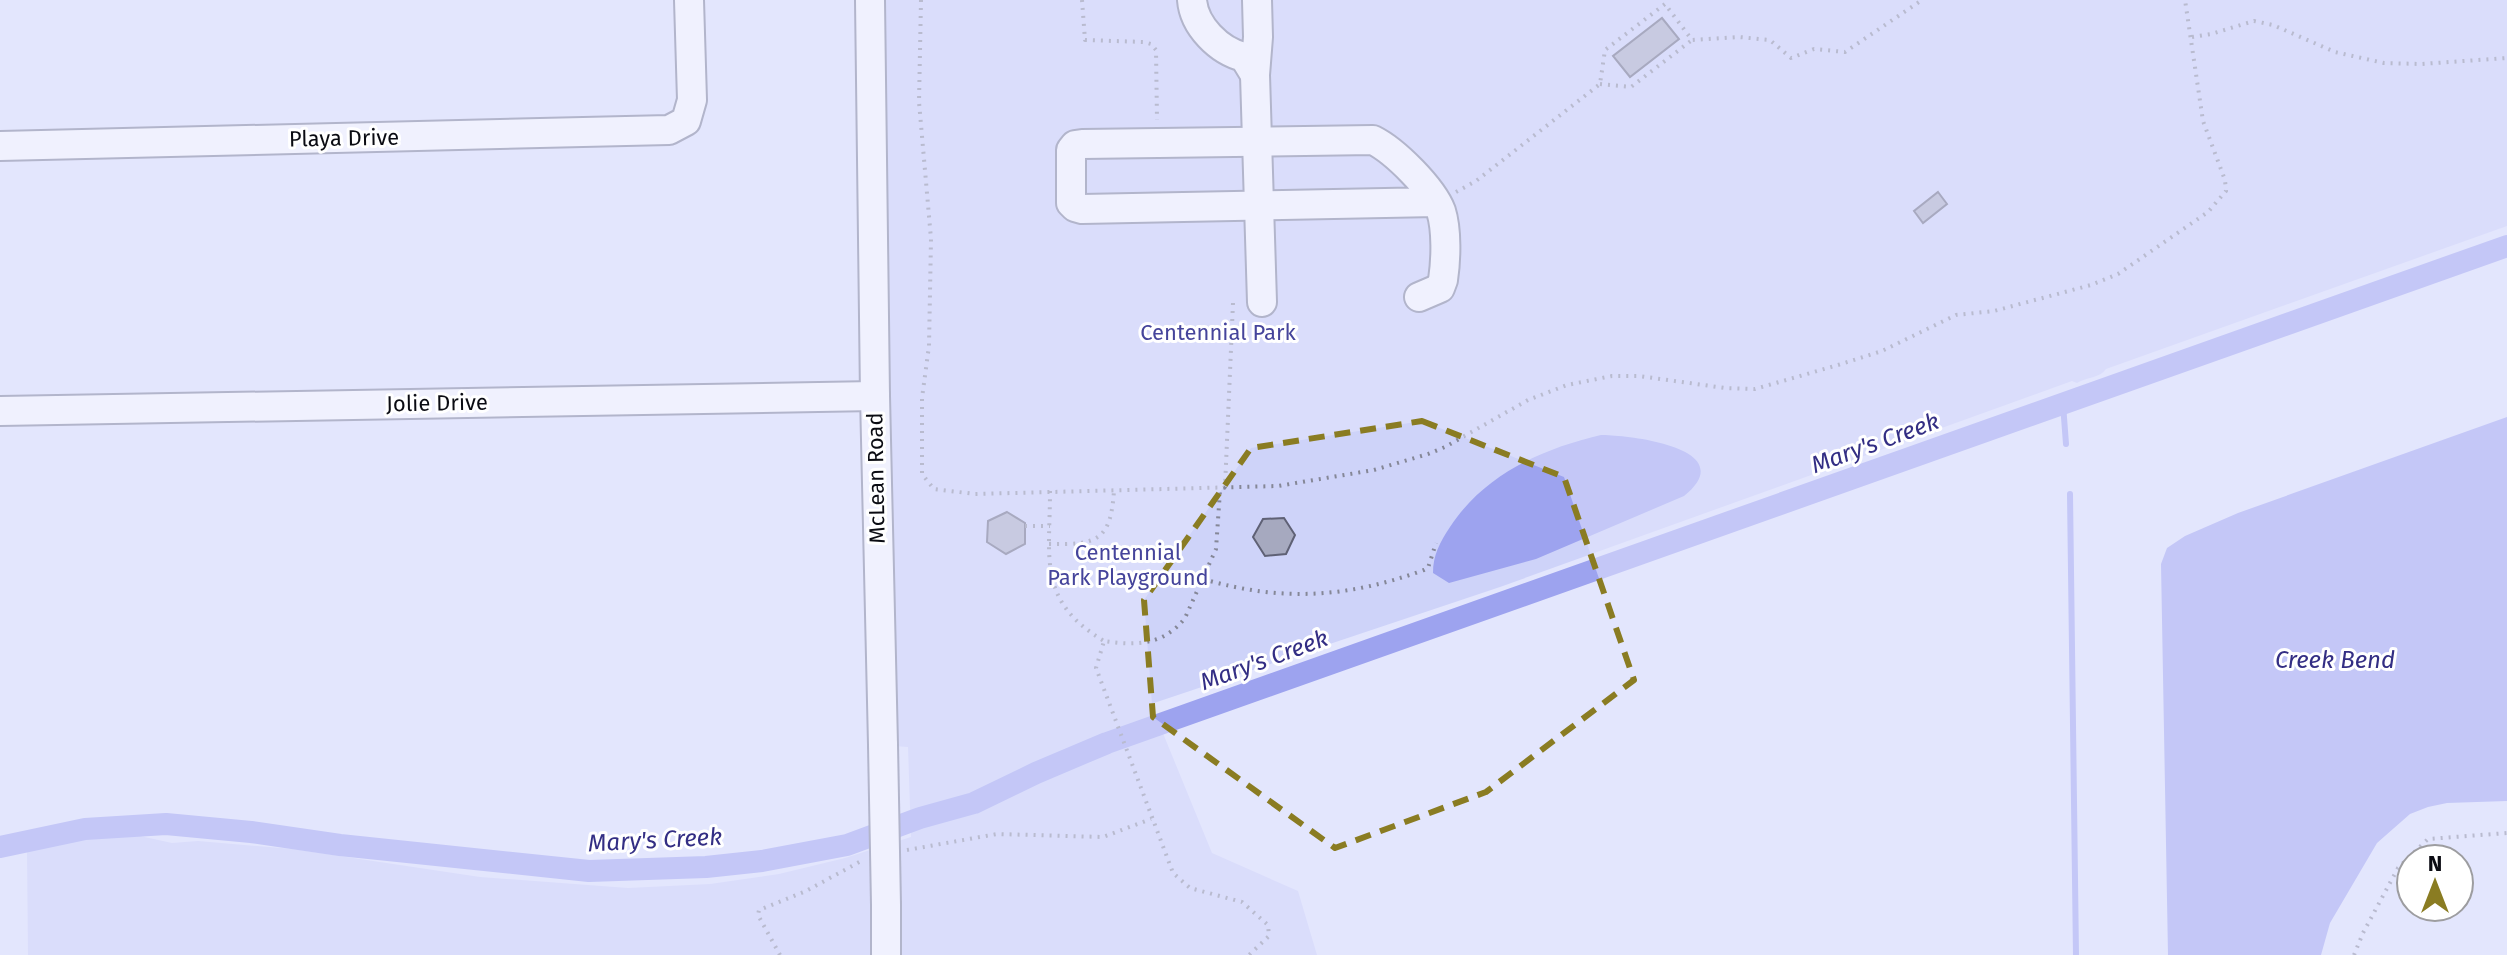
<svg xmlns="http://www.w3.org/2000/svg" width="2507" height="955" viewBox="0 0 2507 955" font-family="'Fira Sans',sans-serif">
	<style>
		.green { fill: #ced3f9 }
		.water { fill: #9da3ef }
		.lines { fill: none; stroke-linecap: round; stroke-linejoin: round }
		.stream { stroke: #9da3ef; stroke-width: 6 }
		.canal { stroke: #9da3ef; stroke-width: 22 }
		.building { fill: #a6a9bf; stroke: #5f6175; stroke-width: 2 }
		.minor-casing { stroke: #777a8f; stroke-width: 32 }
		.path { stroke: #858797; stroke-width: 4; stroke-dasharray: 2 6; stroke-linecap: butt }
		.minor { stroke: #fff; stroke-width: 28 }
		.minor-bridge-casing { stroke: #777a8f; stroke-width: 32; stroke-linecap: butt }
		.minor-bridge { stroke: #fff; stroke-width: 28 }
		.marked { fill: none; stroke: #8a7c22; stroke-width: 6; stroke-dasharray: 16 10; stroke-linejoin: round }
		.labels { text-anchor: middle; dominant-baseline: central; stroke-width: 6; stroke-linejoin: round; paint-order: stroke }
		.street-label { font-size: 22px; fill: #0a0b12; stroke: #fff }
		.park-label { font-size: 22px; fill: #45449b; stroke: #fff }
		.water-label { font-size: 24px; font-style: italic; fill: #332e84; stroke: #fff }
	</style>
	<rect width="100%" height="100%" fill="#e3e6fd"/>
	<path class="green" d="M880,0h1627v226l-401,143c-6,9 -19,8 -29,14l-5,-2 -572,206 -349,117 61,149 86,38 19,64h-1289l-1,-105 58,-11 55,-3 32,7 26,-2 95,8 187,28 148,11 82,-4 69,-10 66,-16 66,-21 -3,-90 -14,-1z"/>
	<g class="water">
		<polygon points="2507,417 2507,801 2447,803 2428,807 2410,814 2377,843 2330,923 2321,955 2168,955 2161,564 2167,548 2185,536 2238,513"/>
		<path d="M1601,435c28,0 142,13 83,61l-148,63 -87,24 -16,-10c0,-18 7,-31 17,-46 34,-52 91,-78 151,-92z"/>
	</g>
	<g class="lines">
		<g class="stream">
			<polyline points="2063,404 2066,444"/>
			<polyline points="2070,494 2076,955"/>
		</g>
		<polyline class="canal" points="0,847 85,829 166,824 251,832 340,845 589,871 706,867 762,861 847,845 920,818 974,803 1036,773 1107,743 2507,246"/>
	</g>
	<g class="building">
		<polygon points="1662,18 1679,39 1630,77 1613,56"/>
		<polygon points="1938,192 1947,204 1923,223 1914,211"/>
		<polygon points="1007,512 1025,523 1025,544 1006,554 987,542 988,521"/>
		<polygon points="1284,518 1295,535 1286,554 1265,556 1253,537 1263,519"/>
	</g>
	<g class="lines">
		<defs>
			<g id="minor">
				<polyline points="870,0 875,396 883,745"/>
				<path d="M1192,0c2,26 27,51 52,57l11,18"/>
				<polyline points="1257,0 1258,37 1255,75 1262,302"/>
				<polyline points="0,146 669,130 686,121 692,100 689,0"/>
				<path d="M1419,297l21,-9 3,-8c3,-20 4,-50 -2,-69 -9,-23 -46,-60 -68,-71l-291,4 -7,1 -4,5v53l4,4 7,2 354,-7"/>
				<polyline points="0,411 875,396"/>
				<polyline points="886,905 886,955"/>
			</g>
		</defs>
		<use href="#minor" class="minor-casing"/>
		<g class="path">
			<polyline points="921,0 919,102 931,239 929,346 922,398 922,474 934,489 975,494 1278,486 1374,470 1428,454 1445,447 1528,400 1567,385 1612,376 1639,376 1725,388 1755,389 1838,365 1882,351 1956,315 1994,311 2091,285 2118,274 2208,212 2226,191 2225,180 2203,121 2185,0"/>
			<polyline points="1082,0 1085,40 1144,42 1151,44 1156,50 1157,120"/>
			<polyline points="2192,37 2211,34 2254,21 2273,25 2335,52 2384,63 2421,64 2507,58"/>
			<polyline points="1600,84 1631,87 1692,40"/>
			<polyline points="1456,192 1476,181 1600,84 1605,50 1665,4 1692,40 1739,37 1770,40 1791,58 1814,49 1845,52 1922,0"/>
			<path d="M1233,303l-8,184 -5,4 -4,58 -31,69c-21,27 -49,28 -81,23l-8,27 77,205 17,15 52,14 26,23 1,11 -20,19"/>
			<path d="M1050,491c0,68 -13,110 54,150"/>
			<polyline points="1025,526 1050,526"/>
			<path d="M1049,544c48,1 62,-3 65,-54"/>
			<path d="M1203,579c79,23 144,19 221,-9l4,-2 8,-25"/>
			<polyline points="907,850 997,834 1103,837 1151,819"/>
			<polyline points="780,955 758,915 759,910 806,891 863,860"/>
			<polyline points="2354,955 2363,933 2398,868 2428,839 2507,833"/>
		</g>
		<use href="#minor" class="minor"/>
		<defs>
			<polyline id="minor-bridge" points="883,745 886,905"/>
		</defs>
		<use href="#minor-bridge" class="minor-bridge-casing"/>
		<use href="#minor-bridge" class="minor-bridge"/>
	</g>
	<path d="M0 0H2507V955H0ZM1422,421l142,56 70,203 -148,112 -151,56 -182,-131 -9,-117 107,-152z" fill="#e3e6fd" fill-opacity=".55" fill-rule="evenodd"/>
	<path class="marked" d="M1422,421l142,56 70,203 -148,112 -151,56 -182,-131 -9,-117 107,-152z"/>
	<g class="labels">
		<g class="street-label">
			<text transform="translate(344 138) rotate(-1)">Playa Drive</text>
			<text transform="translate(437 403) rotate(-1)">Jolie Drive</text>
			<text transform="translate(876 478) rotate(-91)">McLean Road</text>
		</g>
		<g class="park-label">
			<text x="1218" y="332">Centennial Park</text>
			<text x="1128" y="552">Centennial<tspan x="1128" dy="25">Park Playground</tspan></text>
		</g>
		<g class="water-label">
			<text transform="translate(1875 443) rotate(-20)">Mary's Creek</text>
			<text transform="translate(1264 660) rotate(-20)">Mary's Creek</text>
			<text x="2335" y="660">Creek Bend</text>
			<text transform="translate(655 840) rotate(-3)">Mary's Creek</text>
		</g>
	</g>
	<g transform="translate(2435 883)"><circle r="38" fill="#ffffff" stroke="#9d9da0" stroke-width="2"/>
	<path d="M0-6L14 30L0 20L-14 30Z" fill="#8a7c22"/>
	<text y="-12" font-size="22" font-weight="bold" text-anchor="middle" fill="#0a0b12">N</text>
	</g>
</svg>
